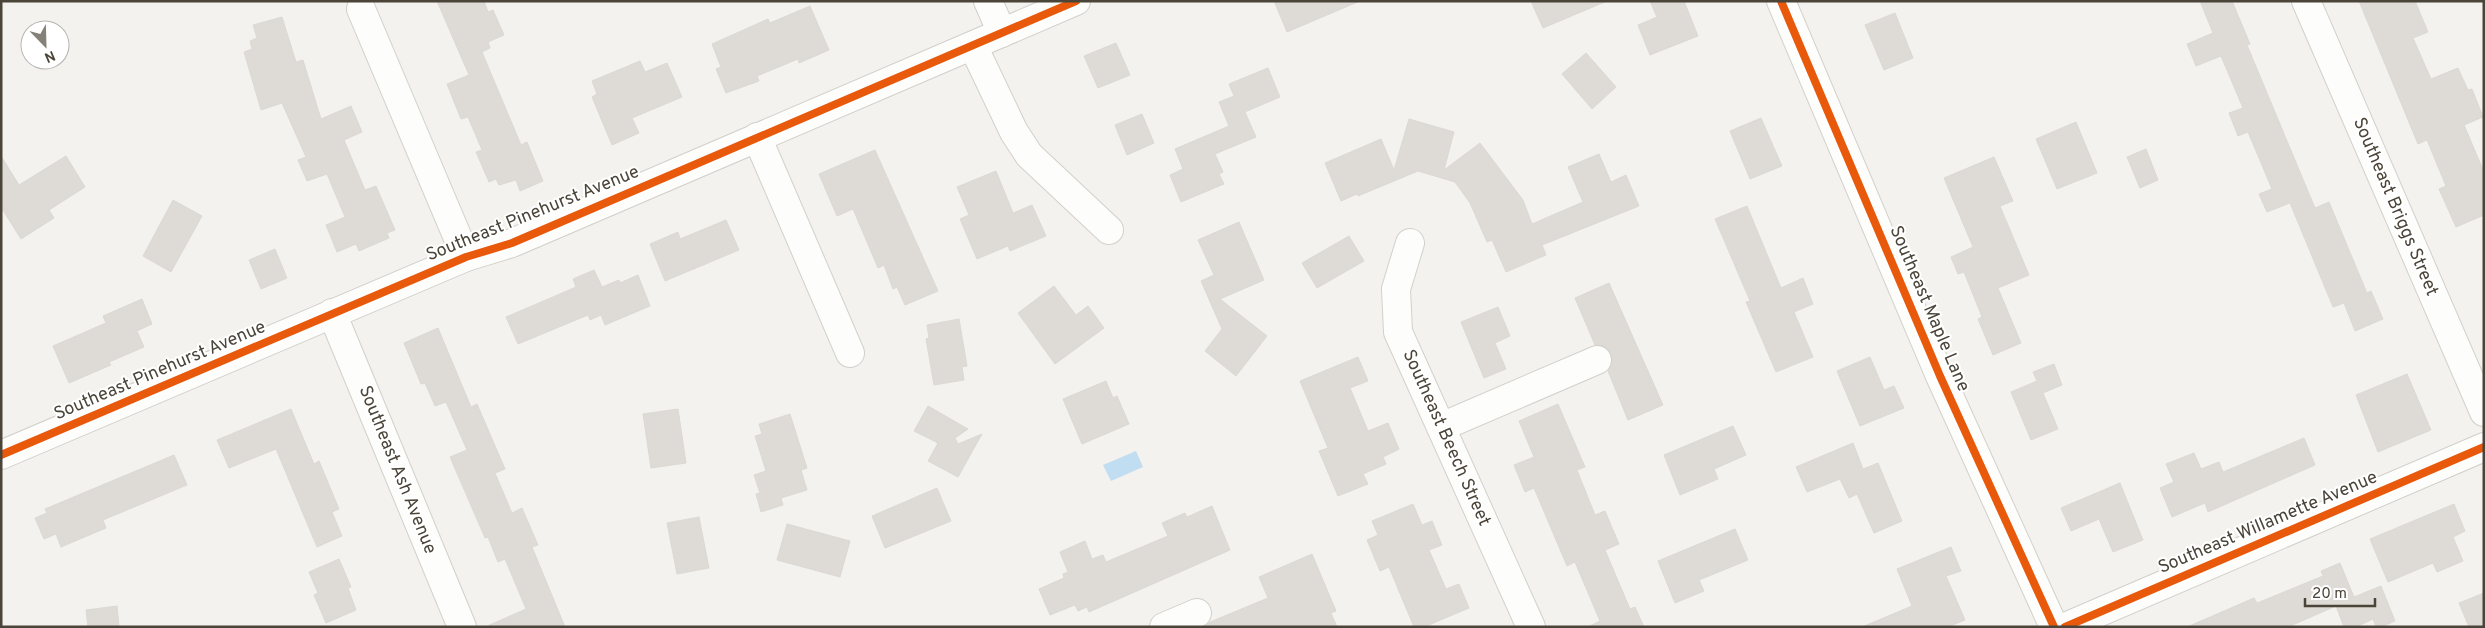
<svg xmlns="http://www.w3.org/2000/svg" width="2485" height="628" viewBox="0 0 2485 628" font-family="Overpass,sans-serif">
	<style>
		.water { fill: #c0ddf1 }
		.building { fill: #dedbd6; stroke: #dcd9d4 }
		.lines { fill: none; stroke-linecap: round; stroke-linejoin: round }
		.minor-casing { stroke: #d2d0cb; stroke-width: 30 }
		.minor { stroke: #fdfdfc; stroke-width: 28 }
		.cycleway-casing { stroke: #fff; stroke-width: 11 }
		.cycleway { stroke: #e8590c; stroke-width: 8 }
		.labels { text-anchor: middle; dominant-baseline: central; stroke-width: 4; stroke-linejoin: round; paint-order: stroke }
		.street-label { font-size: 18px; fill: #4b4439; stroke: #fff }
	</style>
	<rect width="100%" height="100%" fill="#f4f2ee"/>
	<polygon class="water" points="1136,451 1143,467 1111,481 1103,465"/>
	<g class="building">
		<polygon points="437,1 484,1 488,12 493,10 504,35 488,42 490,48 482,52 521,145 527,142 543,181 520,191 516,180 499,185 496,179 489,182 476,152 482,150 468,117 461,119 447,84 469,75"/>
		<polygon points="1274,1 1360,1 1287,32"/>
		<polygon points="1531,1 1607,1 1543,28"/>
		<polygon points="1650,1 1684,1 1698,36 1650,55 1638,25 1657,17"/>
		<polygon points="2200,1 2232,1 2250,44 2247,45 2315,208 2329,202 2367,293 2371,291 2383,319 2355,331 2344,303 2333,307 2290,203 2267,212 2259,194 2272,189 2248,132 2238,136 2229,113 2243,108 2221,56 2196,66 2187,44 2213,33"/>
		<polygon points="2359,1 2415,1 2428,32 2413,38 2431,79 2458,68 2468,90 2472,89 2483,117 2464,125 2484,172 2484,215 2456,227 2439,189 2446,186 2427,140 2418,144"/>
		<polygon points="810,6 829,50 799,63 798,59 757,76 759,81 726,93 716,69 721,67 712,44 768,19 770,23"/>
		<polygon points="1895,13 1913,58 1884,70 1865,25"/>
		<polygon points="282,17 296,62 303,60 321,119 351,106 362,132 344,140 365,190 376,186 395,230 387,233 389,238 359,251 356,244 337,252 326,225 345,217 327,174 307,181 298,160 306,157 282,103 261,110 244,52 252,49 250,41 257,38 253,25"/>
		<polygon points="1116,43 1130,75 1098,88 1084,56"/>
		<polygon points="1586,53 1616,87 1592,109 1562,74"/>
		<polygon points="640,61 645,72 667,63 682,97 632,118 639,133 612,145 592,97 597,94 592,81"/>
		<polygon points="1268,68 1280,97 1245,112 1256,137 1215,154 1223,172 1219,174 1224,184 1181,202 1170,175 1183,169 1175,149 1229,126 1219,102 1234,96 1229,84"/>
		<polygon points="1142,114 1154,143 1127,155 1115,125"/>
		<polygon points="1761,118 1782,166 1750,179 1730,131"/>
		<polygon points="1409,119 1454,132 1444,170 1480,143 1523,200 1532,224 1583,202 1568,167 1599,154 1611,182 1626,175 1639,206 1542,245 1546,255 1506,272 1492,240 1487,242 1470,203 1455,182 1418,171 1358,196 1357,194 1341,201 1325,163 1381,139 1394,170"/>
		<polygon points="2076,122 2097,173 2057,189 2036,139"/>
		<polygon points="2146,149 2158,180 2140,188 2127,157"/>
		<polygon points="875,150 938,291 905,305 897,287 893,289 884,265 878,268 853,209 837,216 819,174"/>
		<polygon points="1,156 19,185 66,156 85,187 49,210 54,218 21,239 1,207"/>
		<polygon points="1994,157 2013,201 2000,206 2029,275 1998,288 2021,343 1993,355 1978,319 1982,317 1964,272 1958,274 1951,257 1973,247 1944,178"/>
		<polygon points="996,171 1013,213 1032,205 1046,236 1010,251 1008,246 977,259 960,219 969,215 957,187"/>
		<polygon points="173,200 202,216 171,272 143,256"/>
		<polygon points="1747,206 1781,288 1803,278 1813,304 1794,312 1813,357 1776,372 1746,302 1750,301 1715,219"/>
		<polygon points="726,220 739,250 665,281 650,244 678,232 680,239"/>
		<polygon points="1239,222 1264,280 1220,299 1267,336 1236,376 1205,351 1222,329 1201,281 1214,275 1198,240"/>
		<polygon points="1349,236 1364,261 1317,288 1302,263"/>
		<polygon points="275,249 287,278 261,289 249,260"/>
		<polygon points="594,270 602,287 619,280 620,283 638,275 650,306 605,325 601,315 590,320 588,315 518,344 506,317 576,287 573,279"/>
		<polygon points="1609,283 1663,405 1628,420 1608,371 1612,362 1611,353 1606,347 1595,345 1575,298"/>
		<polygon points="1054,286 1076,315 1088,306 1104,328 1055,364 1018,313"/>
		<polygon points="142,299 152,324 137,331 144,347 109,362 111,365 69,383 53,346 106,323 103,316"/>
		<polygon points="1498,307 1510,336 1495,343 1506,369 1484,378 1461,322"/>
		<polygon points="959,319 967,366 962,367 964,380 934,385 926,339 929,338 927,325"/>
		<polygon points="438,328 471,407 477,404 505,469 495,473 512,513 522,508 538,545 532,547 565,627 485,627 526,609 505,559 498,562 488,537 485,538 450,457 467,450 446,402 435,406 425,383 421,384 404,343"/>
		<polygon points="1358,357 1368,381 1350,388 1368,431 1388,423 1399,449 1383,457 1386,464 1363,474 1368,484 1338,496 1319,451 1328,448 1300,381"/>
		<polygon points="1870,357 1884,390 1894,386 1904,408 1860,426 1837,371"/>
		<polygon points="2054,364 2062,385 2043,393 2058,429 2031,440 2011,392 2037,381 2033,372"/>
		<polygon points="2407,374 2431,430 2378,452 2356,395"/>
		<polygon points="1106,381 1113,398 1117,396 1129,424 1082,444 1063,399"/>
		<polygon points="1558,404 1585,467 1577,470 1595,515 1605,511 1619,544 1605,550 1630,609 1635,607 1644,627 1588,627 1600,621 1575,562 1567,566 1534,488 1525,492 1514,465 1534,457 1519,421"/>
		<polygon points="928,406 968,429 955,438 958,444 982,434 958,477 928,461 938,443 914,431"/>
		<polygon points="291,409 314,464 319,461 339,509 332,512 342,536 317,547 276,449 229,468 217,440"/>
		<polygon points="678,409 686,463 651,468 643,414"/>
		<polygon points="790,414 807,468 801,470 807,490 781,498 783,505 761,512 756,494 760,493 754,475 766,471 755,436 762,434 759,424"/>
		<polygon points="1733,426 1746,455 1714,469 1718,479 1680,495 1664,455"/>
		<polygon points="2304,438 2315,465 2208,512 2205,503 2172,517 2160,488 2174,482 2166,464 2194,453 2201,469 2219,462 2223,472"/>
		<polygon points="1853,443 1863,469 1878,463 1902,521 1874,533 1857,494 1849,498 1840,479 1807,492 1796,467"/>
		<polygon points="174,455 187,485 103,520 106,528 61,547 56,534 44,539 35,518 47,513 45,509"/>
		<polygon points="2120,483 2143,540 2113,552 2099,519 2071,531 2061,508"/>
		<polygon points="937,488 951,521 885,548 872,516"/>
		<polygon points="1413,504 1422,525 1432,521 1442,545 1429,550 1446,589 1459,584 1469,608 1424,627 1414,627 1389,567 1380,571 1367,540 1378,535 1372,521"/>
		<polygon points="2454,504 2465,531 2453,537 2463,561 2437,572 2433,563 2388,582 2370,539"/>
		<polygon points="1212,506 1230,550 1089,612 1087,607 1078,611 1075,605 1050,615 1039,589 1064,578 1063,574 1068,572 1060,552 1085,541 1092,559 1103,555 1106,562 1168,536 1162,523 1185,513 1187,517"/>
		<polygon points="699,517 709,568 677,574 667,523"/>
		<polygon points="787,524 850,541 840,577 777,560"/>
		<polygon points="1735,529 1748,560 1699,580 1704,591 1675,603 1658,561"/>
		<polygon points="1951,547 1961,571 1946,576 1965,620 1948,627 1862,627 1912,606 1897,569"/>
		<polygon points="1312,554 1336,611 1331,613 1337,627 1204,627 1210,622 1268,598 1259,577"/>
		<polygon points="339,559 351,587 348,588 356,610 326,623 314,595 318,593 309,572"/>
		<polygon points="2340,563 2354,597 2381,586 2395,621 2381,627 2376,627 2373,619 2356,627 2344,627 2336,606 2288,627 2187,627 2254,598 2257,603 2323,576 2321,571"/>
		<polygon points="2484,593 2484,627 2469,627 2459,603"/>
		<polygon points="117,606 119,627 88,627 86,610"/>
	</g>
	<g class="lines">
		<defs>
			<g id="minor">
				<polyline points="988,1 1002,33"/>
				<polyline points="1781,1 1940,376 2054,627"/>
				<polyline points="2306,1 2484,412"/>
				<polyline points="361,9 466,257"/>
				<polyline points="973,46 1014,132 1029,155 1109,230"/>
				<polyline points="757,137 850,353"/>
				<polyline points="1410,243 1396,289 1398,332 1531,627"/>
				<polyline points="332,313 462,627"/>
				<polyline points="1441,427 1597,360"/>
				<polyline points="1,455 466,257 512,243 1076,1"/>
				<polyline points="1164,627 1197,613"/>
				<polyline points="2065,627 2484,447"/>
			</g>
		</defs>
		<use href="#minor" class="minor-casing"/>
		<use href="#minor" class="minor"/>
		<defs>
			<g id="cycleway">
				<polyline points="1781,1 1940,376 2054,627"/>
				<polyline points="1,455 466,257 512,243 1076,1"/>
				<polyline points="2065,627 2484,447"/>
			</g>
		</defs>
		<use href="#cycleway" class="cycleway-casing"/>
		<use href="#cycleway" class="cycleway"/>
	</g>
	<g class="labels">
		<g class="street-label">
			<text transform="translate(2395 207) rotate(67)">Southeast Briggs Street</text>
			<text transform="translate(533 214) rotate(-22)">Southeast Pinehurst Avenue</text>
			<text transform="translate(1929 309) rotate(67)">Southeast Maple Lane</text>
			<text transform="translate(160 371) rotate(-23)">Southeast Pinehurst Avenue</text>
			<text transform="translate(1446 438) rotate(66)">Southeast Beech Street</text>
			<text transform="translate(397 470) rotate(68)">Southeast Ash Avenue</text>
			<text transform="translate(2268 523) rotate(-23)">Southeast Willamette Avenue</text>
		</g>
	</g>
	<rect width="2485" height="628" fill="none" stroke="#4b4439" stroke-width="5"/>
	<g transform="translate(45 45) rotate(157)"><circle r="24" fill="#ffffff" stroke="#b7b4b0"/>
	<path d="M0-4L9 19L0 12L-9 19Z" fill="#868178"/>
	<text y="-8" font-size="14" font-weight="bold" text-anchor="middle" fill="#4b4439">N</text>
	</g>
	<path d="M2305 598v8h70v-8" fill="none" stroke="#4b4439" stroke-width="2.5"/>
	<text x="2312" y="598" font-size="15" fill="#4b4439" stroke="#ffffff" stroke-width="4" paint-order="stroke">20 m</text>
</svg>
